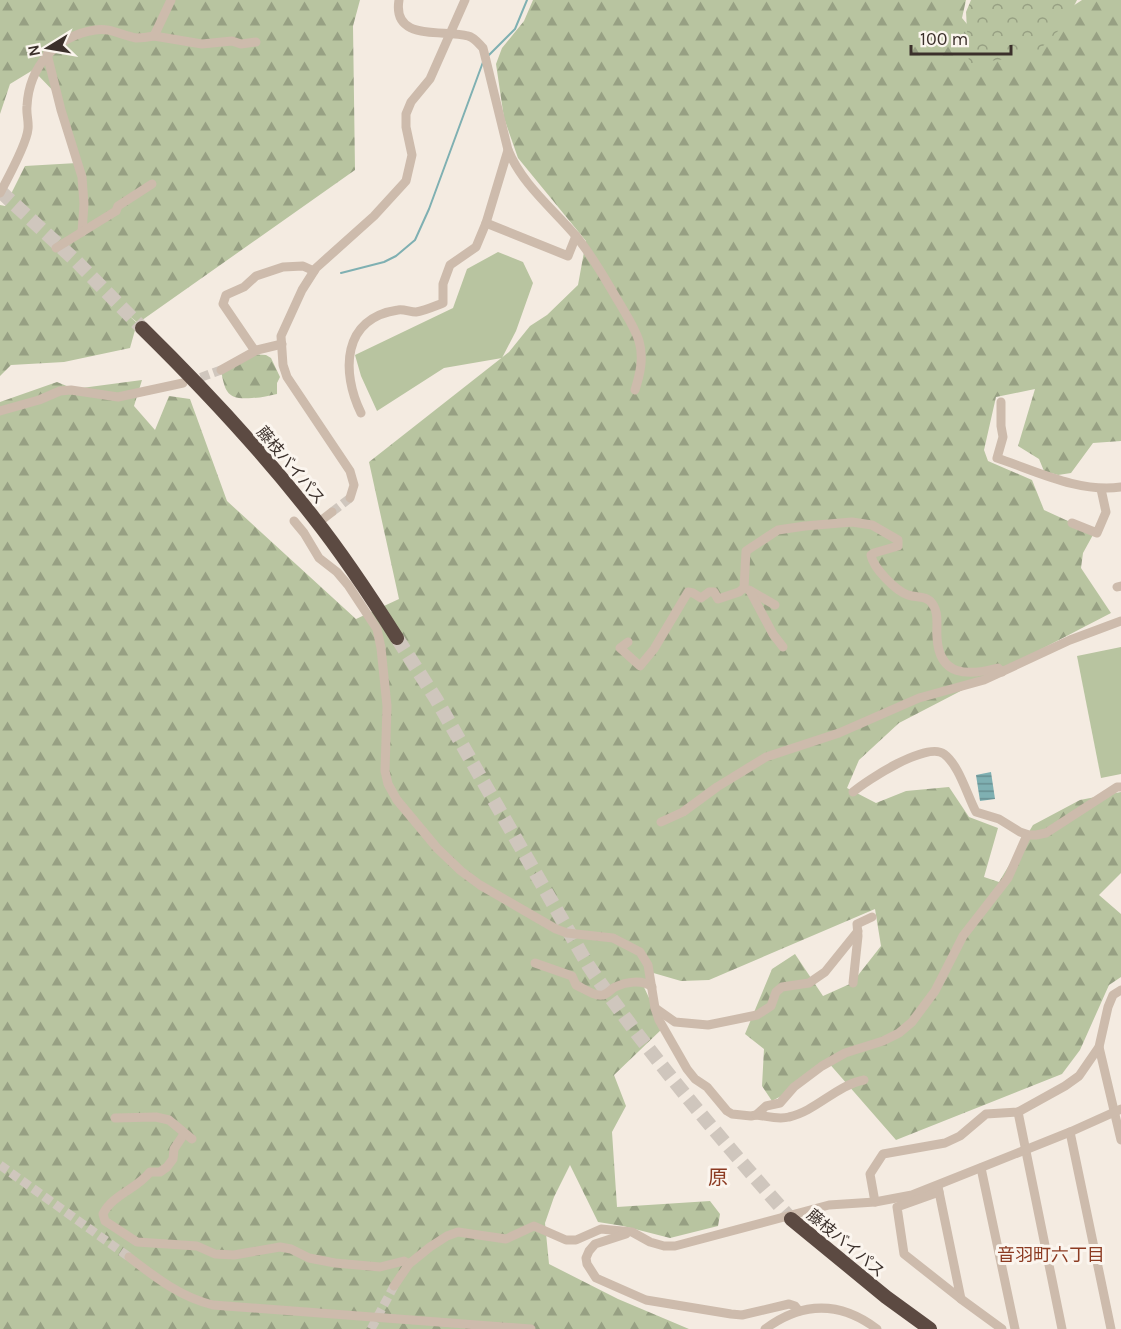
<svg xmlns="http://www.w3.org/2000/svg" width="1121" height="1329" viewBox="0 0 1121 1329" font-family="Karla,'Noto Sans JP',sans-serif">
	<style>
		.grass { fill: #b8c4a0 }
		.forest { fill: url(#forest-firs) }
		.park { fill: url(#park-crowns) }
		.water { fill: url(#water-rules) }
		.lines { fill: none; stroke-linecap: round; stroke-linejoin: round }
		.stream { stroke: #7fb0b2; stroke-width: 2 }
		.minor-tunnel { stroke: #cfc6bd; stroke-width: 9; stroke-dasharray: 9 4.5; stroke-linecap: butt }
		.highway-tunnel { stroke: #cfc6bd; stroke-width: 14; stroke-dasharray: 14 7; stroke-linecap: butt }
		.minor { stroke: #cdbbac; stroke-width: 9 }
		.highway { stroke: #5c4a42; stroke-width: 14 }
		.labels { text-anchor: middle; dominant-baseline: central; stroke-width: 6; stroke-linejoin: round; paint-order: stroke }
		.street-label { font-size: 16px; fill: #3b302b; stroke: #fbf5ee }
		.neighbourhood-label { font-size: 18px; fill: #8c3b22; stroke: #fbf5ee }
		.quarter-label { font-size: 20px; fill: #8c3b22; stroke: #fbf5ee }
	</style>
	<defs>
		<pattern id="forest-firs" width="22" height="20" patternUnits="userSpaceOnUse" patternTransform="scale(1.5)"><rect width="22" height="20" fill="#b8c4a0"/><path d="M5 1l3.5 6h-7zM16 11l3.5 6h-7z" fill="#97a083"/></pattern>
		<pattern id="park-crowns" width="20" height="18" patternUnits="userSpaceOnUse" patternTransform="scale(1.5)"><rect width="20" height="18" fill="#b8c4a0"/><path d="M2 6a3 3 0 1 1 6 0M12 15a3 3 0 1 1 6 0" fill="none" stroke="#97a083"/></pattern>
		<pattern id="water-rules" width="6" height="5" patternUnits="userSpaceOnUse" patternTransform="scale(1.5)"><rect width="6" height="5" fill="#7fb0b2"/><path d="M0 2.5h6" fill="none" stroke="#699091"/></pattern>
	</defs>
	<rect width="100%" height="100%" fill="#f4ebe1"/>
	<g class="grass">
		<polygon points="498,252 523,262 533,283 516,331 502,358 444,368 377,411 361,376 355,355 453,308 467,269"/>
		<polygon points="1121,647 1121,774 1101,778 1077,656"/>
	</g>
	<g class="forest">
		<polygon points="0,0 360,0 353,26 355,170 138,323 127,314 137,323 130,348 64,362 11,365 0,376 0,205 5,206 25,166 77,163 62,100 33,70 10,84 0,114"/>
		<polygon points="533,0 966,0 962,18 977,36 1014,45 1082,0 1121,0 1121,441 1093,443 1071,473 1058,475 1044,471 1039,459 1018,446 1035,389 996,397 984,450 988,461 1032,480 1044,510 1094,533 1083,553 1081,568 1111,613 899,723 859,760 847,788 876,803 906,791 949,787 969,817 998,828 984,877 999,882 1033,825 1080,800 1121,792 1121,873 1099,895 1121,914 1121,977 1109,985 1080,1050 1062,1074 896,1140 827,1061 785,1094 772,1101 762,1086 764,1049 745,1034 772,969 795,954 823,996 852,983 881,946 875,909 709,980 681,981 650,972 643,985 663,1028 614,1075 626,1106 612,1132 617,1207 710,1201 720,1214 718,1226 670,1238 623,1226 598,1222 570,1165 554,1197 545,1223 549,1264 618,1299 689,1329 0,1329 0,402 57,382 74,389 142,380 134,406 155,430 169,396 190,399 227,501 356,619 399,599 369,462 509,352 530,326 547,315 578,285 586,241 518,158 504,118 496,64 502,48 524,21"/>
		<path d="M251,354l15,1 5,3 9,19 -3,6v11c-9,2 -16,4 -25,4 -25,2 -27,-6 -31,-28z"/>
	</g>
	<polygon class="park" points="971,0 1077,0 1065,24 1034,55 969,64 966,12"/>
	<polygon class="water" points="991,772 995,799 980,801 976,775"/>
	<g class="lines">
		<g class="stream">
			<polyline points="489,55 515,29 527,0"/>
			<polyline points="341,273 384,262 396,256 415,240 429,209 483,62"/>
		</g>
		<g class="minor-tunnel">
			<polyline points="188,382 221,370"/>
			<polyline points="332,512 350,498"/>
			<polyline points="0,1165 129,1257"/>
			<polyline points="371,1329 394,1286"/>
		</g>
		<g class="highway-tunnel">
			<polyline points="0,191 76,261 142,328"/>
			<path d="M397,638l39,61 152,266c61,90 131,172 203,254"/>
		</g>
		<g class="minor">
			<path d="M399,0c-7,42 44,29 69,36 6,1 11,8 15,12l25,102c14,34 44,58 67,85 18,21 31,46 45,69 7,12 15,24 19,37 5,17 1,33 -4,49"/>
			<polyline points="154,36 202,44 232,41 241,44 256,42"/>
			<polyline points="47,54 61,110 82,177 84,204 82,232"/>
			<path d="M0,193c7,-13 27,-51 28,-64 1,-8 -2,-15 -1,-23 2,-39 29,-70 68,-76 15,-3 27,6 41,8 6,0 13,-1 18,-2l17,-36"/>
			<polyline points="486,223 568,256 576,236"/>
			<polyline points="56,248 116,211 118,206 152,184"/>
			<polyline points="255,351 223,304 226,295 244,287 256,276 283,267 303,266 314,271"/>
			<polyline points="221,370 257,350 282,344"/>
			<path d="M1001,402v24l2,11 -6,21c39,13 82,35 124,29"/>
			<polyline points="0,411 39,400 60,391 71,390 118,397 183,383"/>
			<path d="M361,413c-20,-41 -19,-95 37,-103 6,-1 12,2 18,2 8,-1 19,-6 27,-9v-19l7,-19 26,-18 10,-24 22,-73"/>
			<polyline points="350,498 354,485 350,471 287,377 283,365 281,336 302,290 316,268 374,216 406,181 412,155 406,127 406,114 411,102 430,79 465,0"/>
			<polyline points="323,519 332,512"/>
			<polyline points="294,521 304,533 319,558 337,572 348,585 377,629 381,648 387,706 385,771 388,784 397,800 437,848 461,871 480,885 556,929 567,933 613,938 640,952 648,965 655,1008 659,1020 687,1069 695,1079 707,1087 727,1111 732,1114 751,1116 756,1115 766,1106 780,1103 794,1087 822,1066 845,1053 883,1041 899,1033 912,1022 935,991 963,936 1008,878 1027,835"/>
			<polyline points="1072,523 1097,533 1106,512 1101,489"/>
			<polyline points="1117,587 1121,586"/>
			<polyline points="749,590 775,605"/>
			<polyline points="750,591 773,634 783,647"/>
			<path d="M628,642l-8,6 20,18 14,-17 34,-57 5,1 8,5 8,-6h5l4,7 21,-7 5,-4 2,-37 32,-21 27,-4 47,-4 20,3 26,15v6l-24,7 -3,2c2,13 25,36 37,40 8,3 16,0 22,6 10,10 6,24 7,36 2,40 31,39 61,31l4,4"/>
			<path d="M853,792c14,-12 74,-51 91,-38 15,11 23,41 32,58l23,7 21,13 9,3h7l10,-2 71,-46h4"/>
			<polyline points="661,822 683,812 717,787 766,757 839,733 919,698 984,680 1070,640 1121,621"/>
			<path d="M535,963l37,13 4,9c7,3 19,12 27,10 5,-1 8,-6 12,-8 11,-5 27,-8 37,0"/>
			<polyline points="853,983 858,936 857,924 872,917"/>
			<polyline points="655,1008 675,1022 708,1025 757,1015 771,1006 776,992 782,987 809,983 825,972 858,931"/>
			<polyline points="1099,1047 1121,1140"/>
			<polyline points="1018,1112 1062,1329"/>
			<path d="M756,1115c11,1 22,5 33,2 27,-6 48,-32 75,-37"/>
			<polyline points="115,1118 156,1117 169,1120 192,1139"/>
			<polyline points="1070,1132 1111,1329"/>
			<path d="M184,1134l-10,15 -1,10 -6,8 -7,5h-10c-13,17 -38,23 -47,42l2,7 32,21 60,4 18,8 19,1 46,-8 11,2 18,9 26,5 45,4 24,-6 5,3 21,-17 17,-11 11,-4 48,7 28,-13 32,14h10l25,-11 31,3 18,10 14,4h11l154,-41 46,-3 37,-7 158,-63 51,-23"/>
			<polyline points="981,1168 1015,1329"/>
			<polyline points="938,1187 961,1299"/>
			<polyline points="939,1192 897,1207 904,1254 961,1299 1002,1329"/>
			<polyline points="875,1202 870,1174 883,1154 945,1143 960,1136 986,1114 1018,1112 1065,1086 1079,1076 1099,1047 1108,1007 1113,995 1121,990"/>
			<polyline points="626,1234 595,1244 589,1251 586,1258 587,1264 596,1278 646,1300 731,1314 742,1315 789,1304 795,1306 799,1311"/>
			<path d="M129,1257c26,20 51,40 84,48l318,24"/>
			<polyline points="394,1286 409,1264"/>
			<path d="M765,1329c38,-28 75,-28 112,0"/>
		</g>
		<g class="highway">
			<path d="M142,328c61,60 120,123 172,190 30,38 57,79 83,120"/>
			<polyline points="791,1219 886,1297 930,1329"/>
		</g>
	</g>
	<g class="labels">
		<g class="street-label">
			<text transform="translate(291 465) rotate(50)">藤枝バイパス</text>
			<text transform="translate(846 1243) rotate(40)">藤枝バイパス</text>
		</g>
		<g class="neighbourhood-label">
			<text x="1051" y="1255">音羽町六丁目</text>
		</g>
		<g class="quarter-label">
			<text x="718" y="1177">原</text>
		</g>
	</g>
	<g transform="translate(48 48) rotate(259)" stroke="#fbf5ee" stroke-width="4.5" paint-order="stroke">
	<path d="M0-4.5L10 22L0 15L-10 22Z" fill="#3b302b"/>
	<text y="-9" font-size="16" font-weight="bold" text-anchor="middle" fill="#3b302b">N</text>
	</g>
	<path d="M911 45v9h100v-9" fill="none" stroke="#3b302b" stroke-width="3"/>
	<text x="920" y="45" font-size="18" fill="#3b302b" stroke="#fbf5ee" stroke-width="4.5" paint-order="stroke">100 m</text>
</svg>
